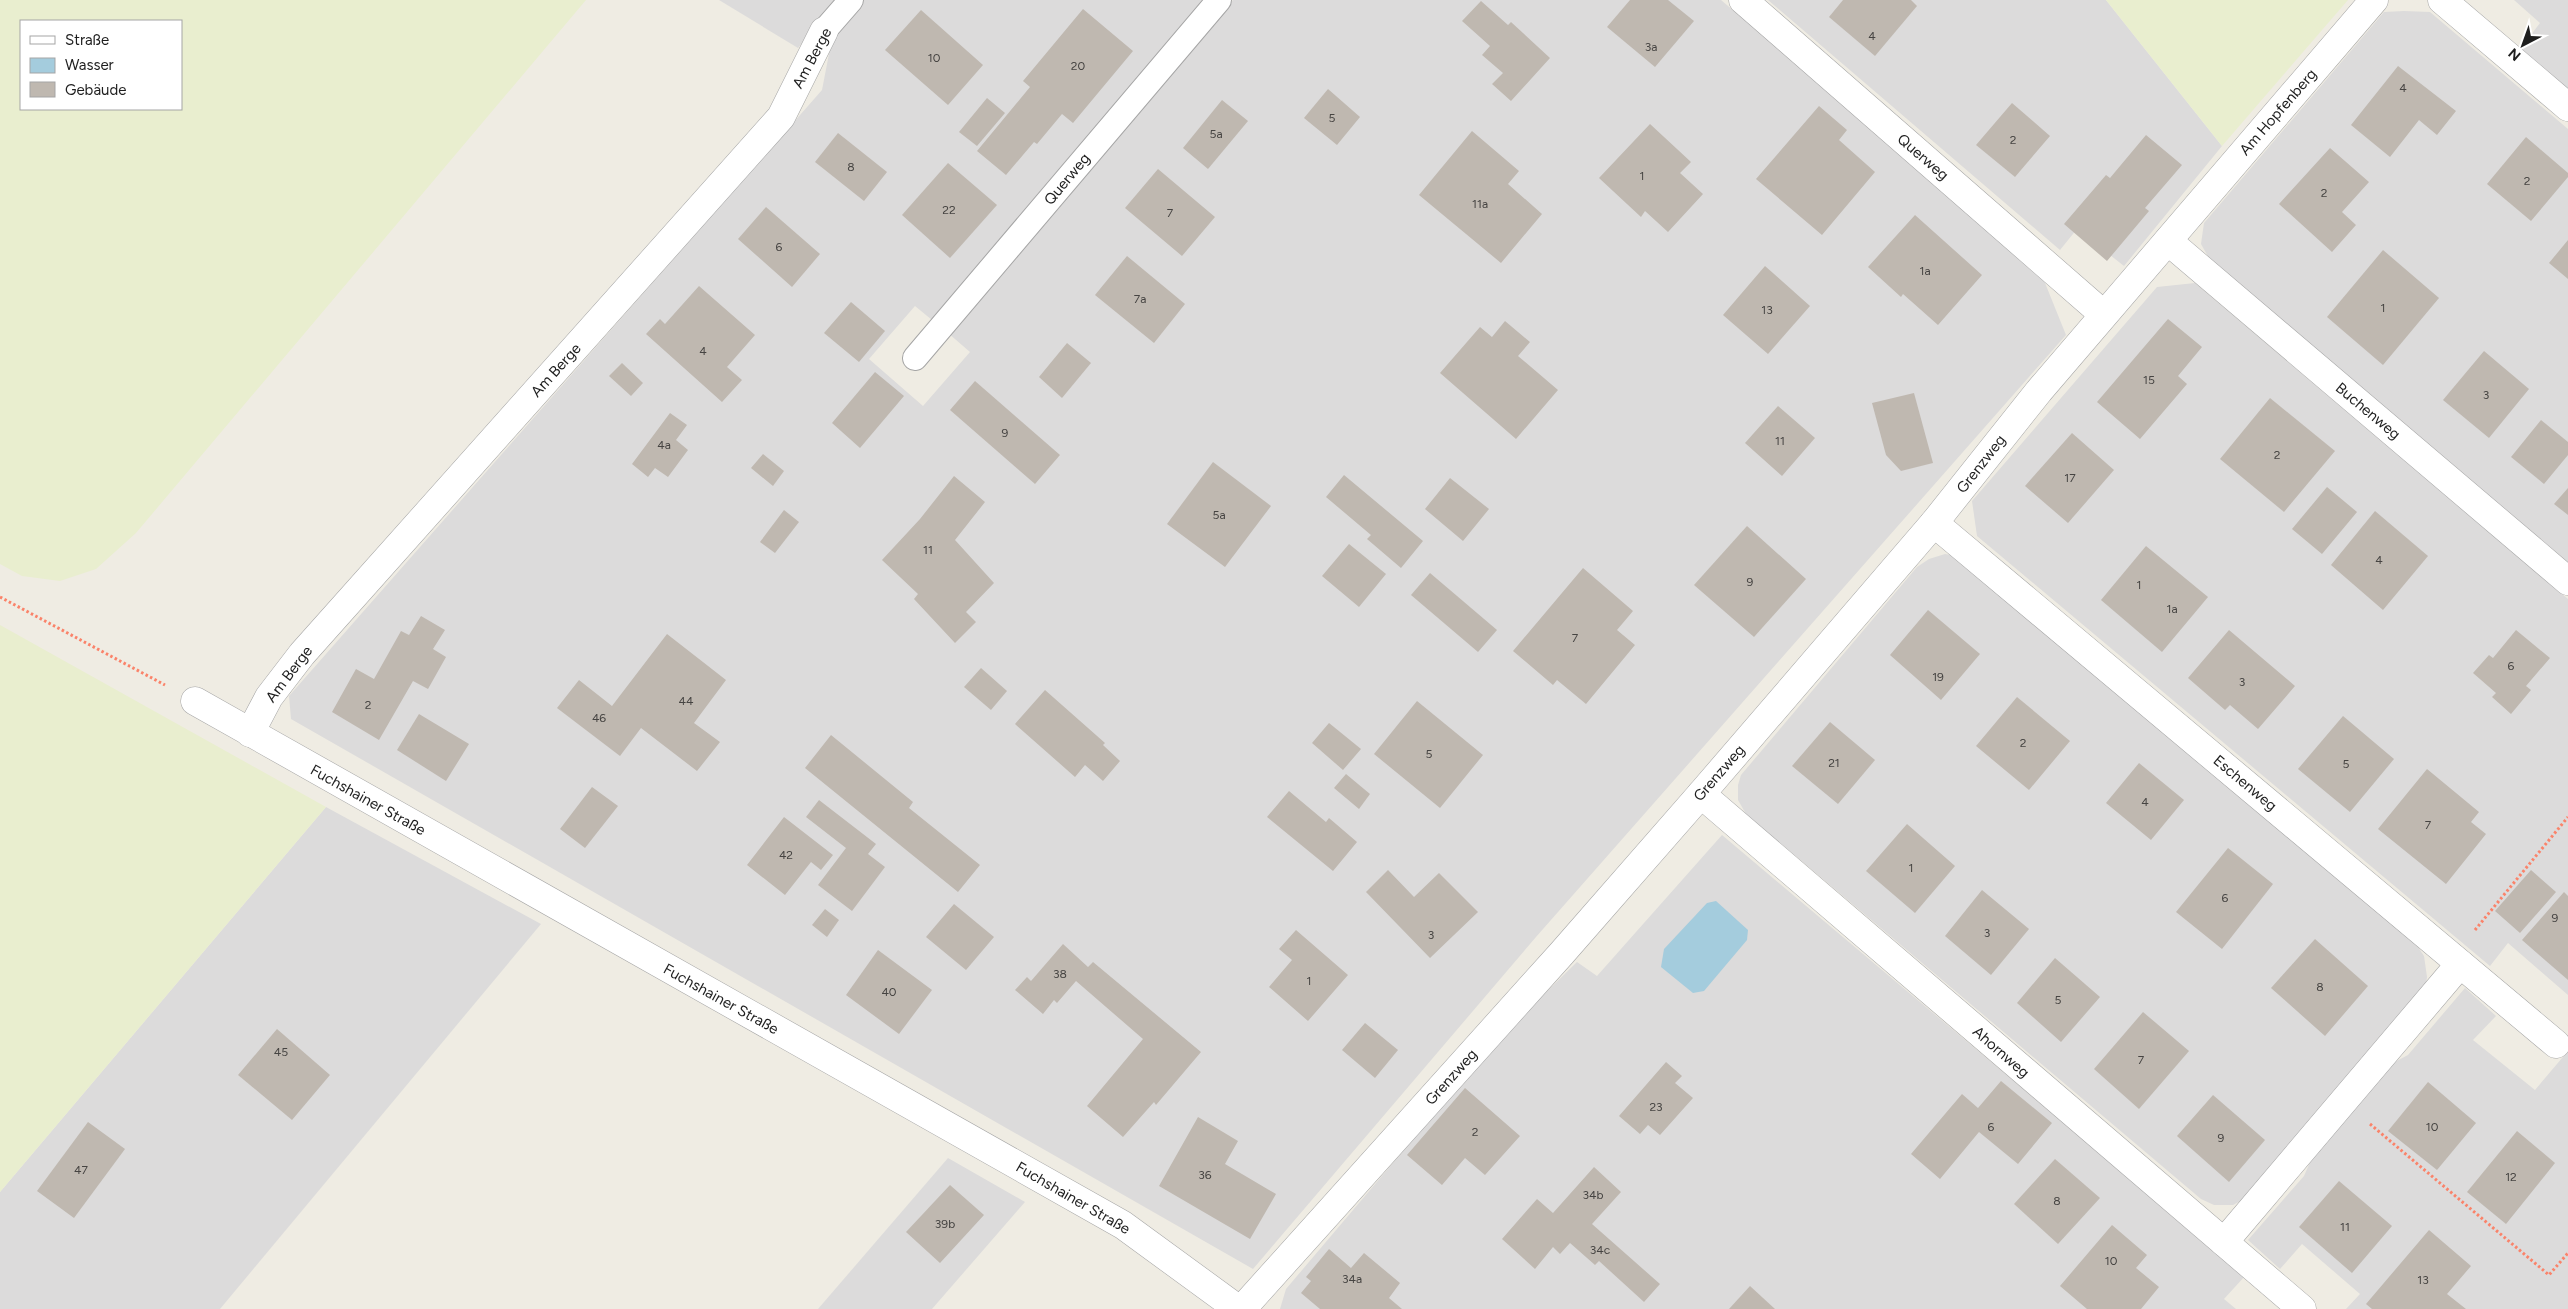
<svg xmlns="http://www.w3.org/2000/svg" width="2568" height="1309" viewBox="0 0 2568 1309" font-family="Figtree,sans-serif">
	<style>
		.residential { fill: #dcdbdb }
		.farmland { fill: #e9eecf; fill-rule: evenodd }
		.water { fill: #a4ccdd }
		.building { fill: #bfb8b0 }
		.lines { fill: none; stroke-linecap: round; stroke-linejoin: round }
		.lane-casing { stroke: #a5a5a5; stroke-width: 26 }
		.street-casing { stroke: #a5a5a5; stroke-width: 29 }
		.path { stroke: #fa836a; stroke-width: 3; stroke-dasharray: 2.5 2.5; stroke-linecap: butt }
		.lane { stroke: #fff; stroke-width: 24 }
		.street { stroke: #fff; stroke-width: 28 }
		.labels { text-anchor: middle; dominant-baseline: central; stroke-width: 5; stroke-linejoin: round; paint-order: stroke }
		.number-label { font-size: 12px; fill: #464442 }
		.street-label { font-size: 15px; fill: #1e1e1e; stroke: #fff }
	</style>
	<rect width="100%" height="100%" fill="#efece3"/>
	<g class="residential">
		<polygon points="719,0 838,0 798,48"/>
		<polygon points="862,0 1205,0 932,320 915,306 869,359 923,406 970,352 948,333 1233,0 1721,0 2041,273 2066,335 1536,937 1253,1269 291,719 289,696 822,90 833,33"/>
		<polygon points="1768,0 2106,0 2222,146 2124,266 2077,229 2060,250"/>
		<polygon points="2514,0 2568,0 2568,90 2520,49 2540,23"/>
		<polygon points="2404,11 2430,12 2568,129 2568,564 2210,260 2201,244 2204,223 2384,12"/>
		<polygon points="2195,283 2568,599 2568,995 2508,943 2490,966 1977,536 1972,501 2157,287"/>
		<polygon points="1945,554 1958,556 2414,941 2424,956 2427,977 2425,993 2250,1196 2233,1205 2214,1205 2201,1199 1746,814 1738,800 1738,785 1741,775 1917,567 1929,559"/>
		<polygon points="326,807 541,924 220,1309 0,1309 0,1192"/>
		<polygon points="1722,835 2245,1276 2224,1299 2236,1309 1280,1309 1286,1289 1499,1038 1577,962 1597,976"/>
		<polygon points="2465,988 2496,1016 2473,1040 2535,1090 2568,1051 2568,1309 2346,1309 2360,1294 2302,1244 2280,1269 2248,1240 2304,1176 2317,1146 2389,1065 2408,1055"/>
		<polygon points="948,1158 1025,1202 932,1309 818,1309"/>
	</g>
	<g class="farmland">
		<path d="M0,0h586l-450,533 -40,36 -36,12 -38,-5 -22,-12zM21,21h160v88h-160z"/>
		<polygon points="2106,0 2348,0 2222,146"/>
		<polygon points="0,625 326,807 0,1192"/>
	</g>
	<polygon class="water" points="1716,901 1748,930 1747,940 1704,991 1693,993 1661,967 1664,949 1707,903"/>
	<g class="building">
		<polygon points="1630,0 1668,0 1694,21 1655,67 1607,27"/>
		<polygon points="1843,0 1911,0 1917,6 1875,56 1829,17"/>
		<polygon points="1481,1 1508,25 1511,22 1550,58 1511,101 1492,84 1503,73 1482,55 1490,46 1462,21"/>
		<polygon points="1083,9 1133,51 1073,123 1062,114 1037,144 1034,142 1006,175 977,151 1030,87 1023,81"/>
		<polygon points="921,10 983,65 948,105 885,50"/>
		<polygon points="2398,66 2456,111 2437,135 2419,120 2390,157 2351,125"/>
		<polygon points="1328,89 1360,117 1337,145 1304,118"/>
		<polygon points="987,98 1005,113 977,146 959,132"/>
		<polygon points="1222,100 1248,121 1208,169 1183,148"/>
		<polygon points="2012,103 2050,136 2015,177 1976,145"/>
		<polygon points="1819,106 1847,130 1839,140 1875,172 1822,235 1756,179"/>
		<polygon points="1650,124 1691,162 1680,173 1703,194 1668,232 1645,211 1641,217 1599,178"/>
		<polygon points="1472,131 1519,171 1508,184 1542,214 1501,263 1419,195"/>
		<polygon points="838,133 887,172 864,201 815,162"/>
		<polygon points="2146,135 2182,165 2145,208 2149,211 2107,261 2064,224 2106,175 2110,178"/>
		<polygon points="2526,137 2568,173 2568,177 2531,221 2487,184"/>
		<polygon points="2330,148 2369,182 2342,212 2356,225 2332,252 2279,204"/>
		<polygon points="948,163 997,205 950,258 902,215"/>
		<polygon points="1158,169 1215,217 1182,256 1125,208"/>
		<polygon points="766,207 820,254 792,287 738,239"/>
		<polygon points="1915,215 1982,275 1938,325 1903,294 1901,297 1868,267"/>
		<polygon points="2568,240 2568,279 2549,263"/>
		<polygon points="2383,250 2439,298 2383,365 2327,317"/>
		<polygon points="1127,256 1185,304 1154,343 1095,295"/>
		<polygon points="1765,266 1810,306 1768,354 1723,315"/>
		<polygon points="699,286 755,335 727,367 742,380 722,402 646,334 660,319 665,324"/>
		<polygon points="851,302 885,331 859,362 824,333"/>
		<polygon points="2168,319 2202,347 2178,376 2187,384 2140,439 2097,402"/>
		<polygon points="1505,321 1530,342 1518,356 1558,390 1516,439 1440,373 1480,327 1492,337"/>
		<polygon points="1067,343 1091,363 1062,398 1039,377"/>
		<polygon points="2484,351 2529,389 2489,438 2443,400"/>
		<polygon points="622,363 643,383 631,396 609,376"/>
		<polygon points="875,372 904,396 860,448 832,423"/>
		<polygon points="975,381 1060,455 1035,484 950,410"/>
		<polygon points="1914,393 1933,463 1901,471 1886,455 1872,403"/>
		<polygon points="2270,398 2335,451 2284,512 2220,459"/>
		<polygon points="1778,406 1815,438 1782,476 1745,443"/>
		<polygon points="670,413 687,425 676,440 688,450 668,477 655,468 648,477 632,464"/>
		<polygon points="2541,420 2568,442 2568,455 2544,484 2511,457"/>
		<polygon points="2072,433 2114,470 2068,523 2025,486"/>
		<polygon points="763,454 784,471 773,486 751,468"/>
		<polygon points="1213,462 1271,506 1225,567 1167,524"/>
		<polygon points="1344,475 1423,541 1401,568 1367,539 1371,535 1326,497"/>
		<polygon points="954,476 985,502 955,540 994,583 966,612 976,622 955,643 914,599 918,594 882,560 920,519"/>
		<polygon points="1450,478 1489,509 1463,541 1425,509"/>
		<polygon points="2327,487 2357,512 2322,554 2292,529"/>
		<polygon points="2568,488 2568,515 2554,504"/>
		<polygon points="784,510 799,522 775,553 760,542"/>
		<polygon points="2375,511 2428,556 2383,610 2331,565"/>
		<polygon points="1747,526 1806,579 1754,637 1694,585"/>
		<polygon points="1349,544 1386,574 1359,607 1322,576"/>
		<polygon points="2146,546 2208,597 2162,652 2101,600"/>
		<polygon points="1583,568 1633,611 1617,630 1635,645 1586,704 1557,680 1553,685 1513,651"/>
		<polygon points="1430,573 1497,630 1478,652 1411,595"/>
		<polygon points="1928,610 1980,654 1941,700 1890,655"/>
		<polygon points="421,616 445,630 433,649 446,657 428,689 413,681 379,740 332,712 356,669 374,679 401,631 409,635"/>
		<polygon points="2229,630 2295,686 2258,729 2230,705 2225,710 2188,678"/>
		<polygon points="2516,630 2550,658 2526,686 2531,690 2511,714 2492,697 2496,693 2473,673 2489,655 2493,658"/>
		<polygon points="667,634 726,680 694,723 720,742 697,771 641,728 620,756 557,708 579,680 612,706"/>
		<polygon points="981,668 1007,691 991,710 964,687"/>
		<polygon points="1045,690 1105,743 1103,745 1120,761 1103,781 1085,765 1075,777 1015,724"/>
		<polygon points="2017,697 2070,741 2029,790 1976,746"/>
		<polygon points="1417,701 1483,755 1440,808 1374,754"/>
		<polygon points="419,714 469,744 446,781 397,750"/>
		<polygon points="2343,716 2394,759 2350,812 2298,769"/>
		<polygon points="1830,722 1875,760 1838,804 1792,766"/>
		<polygon points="1329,723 1361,749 1343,770 1312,743"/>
		<polygon points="831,735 913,802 909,808 980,865 958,892 805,768"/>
		<polygon points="2139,763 2184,800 2151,840 2106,803"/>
		<polygon points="2427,769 2479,812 2471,822 2486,834 2446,884 2378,829"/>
		<polygon points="1346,774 1370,794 1359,809 1334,788"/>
		<polygon points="592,787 618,806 585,848 560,829"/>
		<polygon points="1289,791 1326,822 1329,818 1357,842 1333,871 1267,817"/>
		<polygon points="819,800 876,844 868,854 885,867 852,911 818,885 846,848 806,817"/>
		<polygon points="784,817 833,855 821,870 811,862 785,895 747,865"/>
		<polygon points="1907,824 1955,866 1915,913 1866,871"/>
		<polygon points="2228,848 2273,884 2222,949 2176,912"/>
		<polygon points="1388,870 1414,897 1439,873 1478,912 1430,958 1366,892"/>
		<polygon points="2531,870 2556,892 2520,933 2495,911"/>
		<polygon points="1982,890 2029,929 1991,975 1945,936"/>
		<polygon points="2564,892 2568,896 2568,980 2522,940"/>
		<polygon points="954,904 994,937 966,970 926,937"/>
		<polygon points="825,909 839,920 827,937 812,925"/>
		<polygon points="1296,930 1348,975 1308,1021 1269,987 1292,960 1279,949"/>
		<polygon points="2315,939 2368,986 2325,1036 2271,988"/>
		<polygon points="1063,944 1088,967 1093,962 1201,1052 1156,1105 1154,1102 1123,1137 1087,1106 1143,1039 1076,981 1057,1003 1054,1000 1043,1014 1015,990 1027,977 1031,981"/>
		<polygon points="878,950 932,990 899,1034 846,995"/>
		<polygon points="2055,958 2100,997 2061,1042 2017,1003"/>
		<polygon points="2143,1012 2189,1051 2139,1109 2094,1069"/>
		<polygon points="1365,1023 1398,1050 1375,1078 1342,1050"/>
		<polygon points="277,1029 330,1075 292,1120 238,1075"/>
		<polygon points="1666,1062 1682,1076 1675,1083 1693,1098 1660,1135 1648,1125 1640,1134 1619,1116"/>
		<polygon points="2001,1081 2052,1123 2018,1164 1979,1132 1940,1179 1911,1154 1962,1094 1978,1108"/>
		<polygon points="2428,1082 2476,1123 2437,1170 2388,1131"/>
		<polygon points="1465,1088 1520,1136 1485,1175 1465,1158 1442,1185 1407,1155"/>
		<polygon points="2213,1095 2265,1140 2229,1182 2177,1136"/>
		<polygon points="1198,1117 1238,1141 1225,1164 1276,1194 1250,1239 1159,1186"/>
		<polygon points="88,1122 125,1149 74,1218 37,1191"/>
		<polygon points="2517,1131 2555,1163 2506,1224 2467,1192"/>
		<polygon points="2055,1159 2100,1198 2058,1244 2014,1204"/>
		<polygon points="1594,1167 1621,1192 1592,1224 1660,1284 1644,1302 1599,1261 1595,1265 1570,1243 1560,1254 1553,1247 1535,1269 1502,1239 1537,1199 1553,1213"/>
		<polygon points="2339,1181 2392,1226 2352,1273 2299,1227"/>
		<polygon points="950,1185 984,1215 940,1263 906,1232"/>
		<polygon points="2112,1225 2147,1255 2136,1268 2159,1287 2141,1309 2087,1309 2060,1286"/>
		<polygon points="2429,1230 2471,1266 2447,1294 2466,1309 2372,1309 2366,1304"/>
		<polygon points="1329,1249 1351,1268 1364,1253 1400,1283 1389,1298 1402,1309 1320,1309 1301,1293 1311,1281 1306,1277"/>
		<polygon points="1750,1286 1775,1309 1729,1309"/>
	</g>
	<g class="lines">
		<defs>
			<g id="lane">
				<polyline points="824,31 851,0"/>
				<polyline points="915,358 1219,0"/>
			</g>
			<g id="street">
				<polyline points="1743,0 2103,314"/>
				<polyline points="2442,0 2568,107"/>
				<polyline points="2168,241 2568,581"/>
				<polyline points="1934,523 2556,1044"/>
				<polyline points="195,701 1123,1225 1238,1309"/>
				<polyline points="250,733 269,697 302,654 781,117 824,31"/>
				<polyline points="1701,794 2302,1309"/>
				<polyline points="2224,1242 2460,964"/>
				<polyline points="1242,1309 1562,953 1701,794 1934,523 2039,391 2374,0"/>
			</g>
		</defs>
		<use href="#lane" class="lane-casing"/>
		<use href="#street" class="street-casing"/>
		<g class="path">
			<polyline points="0,597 165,685"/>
			<polyline points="2475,930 2568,817"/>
			<polyline points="2370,1124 2549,1275 2568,1253"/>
		</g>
		<use href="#lane" class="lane"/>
		<use href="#street" class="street"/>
	</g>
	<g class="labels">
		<g class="number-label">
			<text x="1872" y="36">4</text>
			<text x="1651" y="47">3a</text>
			<text x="934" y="58">10</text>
			<text x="1078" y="66">20</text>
			<text x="2403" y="88">4</text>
			<text x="1332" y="118">5</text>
			<text x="1216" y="134">5a</text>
			<text x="2013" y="140">2</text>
			<text x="851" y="167">8</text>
			<text x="1642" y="176">1</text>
			<text x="2527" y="181">2</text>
			<text x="2324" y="193">2</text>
			<text x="1480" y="204">11a</text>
			<text x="949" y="210">22</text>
			<text x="1170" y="213">7</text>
			<text x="779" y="247">6</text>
			<text x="1925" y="271">1a</text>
			<text x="1140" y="299">7a</text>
			<text x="2383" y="308">1</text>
			<text x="1767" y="310">13</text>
			<text x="703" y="351">4</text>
			<text x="2149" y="380">15</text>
			<text x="2486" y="395">3</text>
			<text x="1005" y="433">9</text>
			<text x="1780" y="441">11</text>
			<text x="664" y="445">4a</text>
			<text x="2277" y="455">2</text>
			<text x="2070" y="478">17</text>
			<text x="1219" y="515">5a</text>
			<text x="928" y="550">11</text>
			<text x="2379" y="560">4</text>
			<text x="1750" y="582">9</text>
			<text x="2139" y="585">1</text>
			<text x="2172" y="609">1a</text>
			<text x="1575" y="638">7</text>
			<text x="2511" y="666">6</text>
			<text x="1938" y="677">19</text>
			<text x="2242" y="682">3</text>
			<text x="686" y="701">44</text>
			<text x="368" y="705">2</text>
			<text x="599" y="718">46</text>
			<text x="2023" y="743">2</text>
			<text x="1429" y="754">5</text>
			<text x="1834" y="763">21</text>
			<text x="2346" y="764">5</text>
			<text x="2145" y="802">4</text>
			<text x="2428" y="825">7</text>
			<text x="786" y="855">42</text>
			<text x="1911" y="868">1</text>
			<text x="2225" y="898">6</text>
			<text x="2555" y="918">9</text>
			<text x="1987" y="933">3</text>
			<text x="1431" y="935">3</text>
			<text x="1060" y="974">38</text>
			<text x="1309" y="981">1</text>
			<text x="2320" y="987">8</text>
			<text x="889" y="992">40</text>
			<text x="2058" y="1000">5</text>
			<text x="281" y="1052">45</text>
			<text x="2141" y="1060">7</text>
			<text x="1656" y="1107">23</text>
			<text x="1991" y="1127">6</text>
			<text x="2432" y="1127">10</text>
			<text x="1475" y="1132">2</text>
			<text x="2221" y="1138">9</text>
			<text x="81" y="1170">47</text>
			<text x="1205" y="1175">36</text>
			<text x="2511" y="1177">12</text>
			<text x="1593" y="1195">34b</text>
			<text x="2057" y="1201">8</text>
			<text x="945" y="1224">39b</text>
			<text x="2345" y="1227">11</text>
			<text x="1600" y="1250">34c</text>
			<text x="2111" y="1261">10</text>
			<text x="1352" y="1279">34a</text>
			<text x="2423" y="1280">13</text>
		</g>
		<g class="street-label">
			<text transform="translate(812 58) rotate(-62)">Am Berge</text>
			<text transform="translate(2278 112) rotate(-49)">Am Hopfenberg</text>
			<text transform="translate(1923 157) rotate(41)">Querweg</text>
			<text transform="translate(1067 179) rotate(-50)">Querweg</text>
			<text transform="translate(556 370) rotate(-48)">Am Berge</text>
			<text transform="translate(2368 411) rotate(40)">Buchenweg</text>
			<text transform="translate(1981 464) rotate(-52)">Grenzweg</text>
			<text transform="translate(289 674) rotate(-53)">Am Berge</text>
			<text transform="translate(1719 773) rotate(-49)">Grenzweg</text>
			<text transform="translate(2245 783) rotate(40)">Eschenweg</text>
			<text transform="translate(368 800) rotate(29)">Fuchshainer Straße</text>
			<text transform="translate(721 999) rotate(29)">Fuchshainer Straße</text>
			<text transform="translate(2001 1052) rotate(41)">Ahornweg</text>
			<text transform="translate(1451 1077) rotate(-48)">Grenzweg</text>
			<text transform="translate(1073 1198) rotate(30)">Fuchshainer Straße</text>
		</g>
	</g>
	<rect x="20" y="20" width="162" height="90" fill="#ffffff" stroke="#a5a5a5"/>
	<rect x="30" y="36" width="25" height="8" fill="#ffffff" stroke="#a5a5a5"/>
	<text x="65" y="45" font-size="15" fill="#1e1e1e">Straße</text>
	<rect x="30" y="58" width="25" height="15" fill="#a4ccdd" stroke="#a5a5a5"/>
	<text x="65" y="70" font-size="15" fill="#1e1e1e">Wasser</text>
	<rect x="30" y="82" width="25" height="15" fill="#bfb8b0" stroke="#a5a5a5"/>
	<text x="65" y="95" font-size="15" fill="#1e1e1e">Gebäude</text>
	<g transform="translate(2523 45) rotate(221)" stroke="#ffffff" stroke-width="4" paint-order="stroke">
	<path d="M0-4L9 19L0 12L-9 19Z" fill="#1e1e1e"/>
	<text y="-8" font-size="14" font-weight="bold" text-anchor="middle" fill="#1e1e1e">N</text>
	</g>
</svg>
